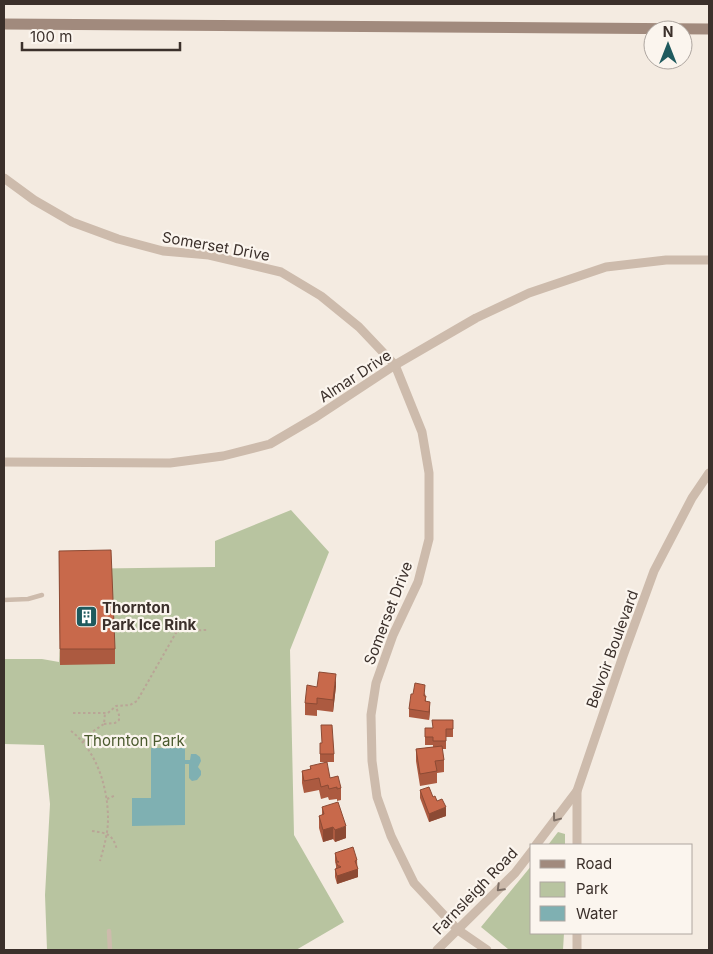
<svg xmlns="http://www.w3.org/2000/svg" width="713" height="954" viewBox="0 0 713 954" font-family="Inter,sans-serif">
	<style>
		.green { fill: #b8c4a0 }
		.water { fill: #7fb0b2 }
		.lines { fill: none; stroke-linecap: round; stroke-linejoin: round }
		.path { stroke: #b9a596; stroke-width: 2; stroke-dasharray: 2.5 2.5; stroke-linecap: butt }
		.lane { stroke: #cdbbac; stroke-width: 4.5 }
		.street { stroke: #cdbbac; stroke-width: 9 }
		.secondary { stroke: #a18a7d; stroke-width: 11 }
		.wall { fill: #ac5a40 }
		.shaded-wall { fill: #8c4a34 }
		.building { fill: #c8694b; stroke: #8c4a34 }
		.oneway { stroke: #7d6f65 }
		.labels { text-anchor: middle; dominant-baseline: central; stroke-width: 4.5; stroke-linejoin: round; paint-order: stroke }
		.street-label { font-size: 15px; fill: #3b302b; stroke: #fbf5ee }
		.poi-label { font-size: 15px; font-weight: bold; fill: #3b302b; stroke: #fbf5ee; text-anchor: start }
		.park-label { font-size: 15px; fill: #4a5a2e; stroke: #fbf5ee }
	</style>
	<rect width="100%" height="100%" fill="#f4ebe1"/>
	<g class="green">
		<polygon points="291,510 329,552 290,650 294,835 344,922 296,950 47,950 45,895 50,804 44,745 4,744 4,659 42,659 59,662 64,569 215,567 215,541"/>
		<polygon points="558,832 565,834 565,845 548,845"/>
		<polygon points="532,865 532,933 564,933 563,950 513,950 508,949 481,927"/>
	</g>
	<polygon class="water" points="151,748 185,748 185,760 190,760 191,754 196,754 200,757 201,761 198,767 201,771 201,775 197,780 192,781 189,778 189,764 185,764 185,825 132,826 132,798 151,798"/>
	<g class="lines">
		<g class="path">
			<polyline points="73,713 108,713 116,706 130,705 137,701 177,631 207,630"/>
			<polyline points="104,724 115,723 119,720 119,715 116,707"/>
			<path d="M71,731c26,20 37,57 37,88 0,14 -4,28 -8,42"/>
			<polyline points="83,742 89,734 104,724 105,713"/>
			<polyline points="107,799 116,795"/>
			<path d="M92,831c15,2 21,3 25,19"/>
		</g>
		<g class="lane">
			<polyline points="4,600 28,599 42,595"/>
			<polyline points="109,931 110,950"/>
		</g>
		<g class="street">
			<polyline points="4,178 34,200 72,222 118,239 163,251 209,255 281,272 321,296 359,327 395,365 422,432 429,473 429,539 418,582 393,635 376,683 371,715 372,761 377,797 391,836 414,883 458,930 487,950"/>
			<polyline points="4,462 170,463 223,456 270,444 316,417 395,365 476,318 529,293 606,267 666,260 709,260"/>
			<polyline points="536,845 577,791"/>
			<polyline points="577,845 577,791 623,656 654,571 692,498 709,473"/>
			<polyline points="577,933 577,950"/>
			<polyline points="437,950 515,873 532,851"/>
		</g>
		<polyline class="secondary" points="4,24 709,29"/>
	</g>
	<g class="wall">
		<polygon points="59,551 115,649 115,664 60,665"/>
		<polygon points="336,686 333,712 317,710 317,716 305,715 305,703 317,687"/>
		<polygon points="425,693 426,701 430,710 429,720 409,717 409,709"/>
		<polygon points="453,720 453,737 446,737 446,749 442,749 444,760 444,772 437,773 437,783 420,786 416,761 416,749 433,747 433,745 425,745 425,728 433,728"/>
		<polygon points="320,743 334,754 334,762 320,762"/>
		<polygon points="310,766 330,778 341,788 341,800 337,801 337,799 329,800 328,797 321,799 319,790 304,793 302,783 302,771 310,770"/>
		<polygon points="420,790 433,797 437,801 446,816 429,822 420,798"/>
		<polygon points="322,807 346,838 335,842 333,839 323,842 319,828 319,816 322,815"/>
		<polygon points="335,853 357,860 358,877 337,884 335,877 335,869 336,869 336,866 335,861"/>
	</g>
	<g class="shaded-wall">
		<polygon points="336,674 336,686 333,712 333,700"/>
		<polygon points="430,702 430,710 429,720 429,712"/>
		<polygon points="446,807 446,816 429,822 429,814"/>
		<polygon points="346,826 346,838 335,842 335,830"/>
		<polygon points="333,827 333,839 323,842 323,830"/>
		<polygon points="358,869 358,877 337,884 337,876"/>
	</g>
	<g class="building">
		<polygon points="111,550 115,649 60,649 59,551"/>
		<polygon points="319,672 336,674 333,700 317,698 317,704 305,703 307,685 317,687"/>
		<polygon points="415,683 425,685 424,696 426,696 425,701 430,702 429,712 409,709 411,694 413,694"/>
		<polygon points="432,720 453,720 453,729 446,729 446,741 433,741 433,737 425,737 425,728 433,728"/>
		<polygon points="321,725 332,725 334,754 320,754 320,743 322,743"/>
		<polygon points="442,746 444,760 435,761 437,771 420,774 416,749"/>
		<polygon points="327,762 330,778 338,776 341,788 337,789 337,787 329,789 328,785 321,787 319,778 304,781 302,771 311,769 310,766"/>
		<polygon points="429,787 433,797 435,796 437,801 442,799 446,807 429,814 420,790"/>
		<polygon points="338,802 346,826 335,830 333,827 323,830 319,816 324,814 322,807"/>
		<polygon points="353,847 357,860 355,861 358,869 337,876 335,869 341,867 340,866 338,866 336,862 339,862 337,861 335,853"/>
	</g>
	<defs><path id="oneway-chevron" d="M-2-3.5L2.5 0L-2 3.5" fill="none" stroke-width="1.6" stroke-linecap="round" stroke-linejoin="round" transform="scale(1.25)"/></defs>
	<g class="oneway">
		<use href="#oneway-chevron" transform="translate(556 818) rotate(127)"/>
		<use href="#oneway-chevron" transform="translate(500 888) rotate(135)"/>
	</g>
	<defs>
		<symbol id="building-square" viewBox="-11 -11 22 22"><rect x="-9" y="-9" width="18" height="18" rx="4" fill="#1f5a5e" stroke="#fbf5ee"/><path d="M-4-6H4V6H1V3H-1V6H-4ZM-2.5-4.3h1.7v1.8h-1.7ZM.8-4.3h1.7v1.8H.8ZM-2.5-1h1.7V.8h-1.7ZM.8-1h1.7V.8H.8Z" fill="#fff"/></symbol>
	</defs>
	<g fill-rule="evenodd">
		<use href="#building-square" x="74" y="604" width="25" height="25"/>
	</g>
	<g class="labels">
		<g class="street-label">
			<text transform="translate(216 246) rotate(10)">Somerset Drive</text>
			<text transform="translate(355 376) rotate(-33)">Almar Drive</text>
			<text transform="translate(388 613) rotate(-69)">Somerset Drive</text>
			<text transform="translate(612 649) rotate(-70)">Belvoir Boulevard</text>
			<text transform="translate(475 891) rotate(-46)">Farnsleigh Road</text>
		</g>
		<g class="poi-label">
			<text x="102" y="607">Thornton<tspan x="102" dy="17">Park Ice Rink</tspan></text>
		</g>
		<g class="park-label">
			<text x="134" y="740">Thornton Park</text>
		</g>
	</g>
	<rect width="713" height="954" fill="none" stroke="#3b302b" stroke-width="10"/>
	<rect x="530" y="844" width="162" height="90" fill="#fbf5ee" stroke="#aea6a0"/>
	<rect x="540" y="860" width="25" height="8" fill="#a18a7d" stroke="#aea6a0"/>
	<text x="576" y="869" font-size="15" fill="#3b302b">Road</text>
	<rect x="540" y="882" width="25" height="15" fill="#b8c4a0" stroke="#aea6a0"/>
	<text x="576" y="894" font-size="15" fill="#3b302b">Park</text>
	<rect x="540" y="906" width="25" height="15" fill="#7fb0b2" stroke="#aea6a0"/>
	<text x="576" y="919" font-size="15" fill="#3b302b">Water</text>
	<g transform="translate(668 45)"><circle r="24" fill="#fbf5ee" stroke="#aea6a0"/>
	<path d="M0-4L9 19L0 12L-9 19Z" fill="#1f5a5e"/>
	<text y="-8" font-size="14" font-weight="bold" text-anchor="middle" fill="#3b302b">N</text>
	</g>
	<path d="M22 42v8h158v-8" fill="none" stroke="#3b302b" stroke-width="2.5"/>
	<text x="30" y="42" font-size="15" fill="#3b302b" stroke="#fbf5ee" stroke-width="4" paint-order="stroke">100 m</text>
</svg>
